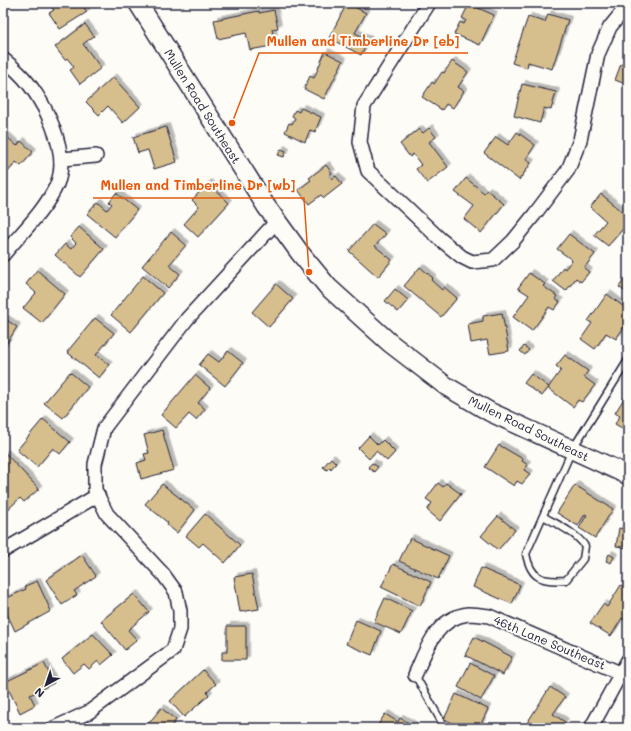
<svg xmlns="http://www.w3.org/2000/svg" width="631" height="731" viewBox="0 0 631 731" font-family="Mali,sans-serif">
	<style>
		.building { fill: #d7be8d; stroke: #22223b; filter: url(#shadow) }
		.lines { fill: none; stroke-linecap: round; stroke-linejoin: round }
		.lane-casing { stroke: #22223b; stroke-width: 9 }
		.street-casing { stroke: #22223b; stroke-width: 16 }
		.secondary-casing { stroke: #22223b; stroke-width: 21 }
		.lane { stroke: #fdfcf7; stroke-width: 6 }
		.street { stroke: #fdfcf7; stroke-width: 13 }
		.secondary { stroke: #fdfcf7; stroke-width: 18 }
		.labels { text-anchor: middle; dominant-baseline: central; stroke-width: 4; stroke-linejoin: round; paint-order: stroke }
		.street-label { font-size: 12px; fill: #22223b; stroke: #fdfcf7 }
		.leader { fill: none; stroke: #e8590c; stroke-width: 1.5 }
		.callout-dot { fill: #e8590c; stroke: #fdfcf7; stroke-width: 1.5 }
		.callout-label { font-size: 13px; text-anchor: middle; font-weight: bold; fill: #e8590c; stroke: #fdfcf7; stroke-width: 4; stroke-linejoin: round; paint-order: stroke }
	</style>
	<defs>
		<filter id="shadow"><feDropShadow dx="3.5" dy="-3.5" stdDeviation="0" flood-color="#0004"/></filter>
	</defs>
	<rect width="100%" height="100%" fill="#fdfcf7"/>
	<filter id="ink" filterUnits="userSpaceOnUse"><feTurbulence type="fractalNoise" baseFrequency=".025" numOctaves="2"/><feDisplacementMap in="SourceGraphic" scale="8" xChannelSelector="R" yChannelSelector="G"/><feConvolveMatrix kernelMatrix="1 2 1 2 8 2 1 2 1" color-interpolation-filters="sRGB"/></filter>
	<g filter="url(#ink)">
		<g class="building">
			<polygon points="49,3 81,3 87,12 60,29 49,13 54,10"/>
			<polygon points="347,3 366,13 355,33 369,40 361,55 329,38"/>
			<polygon points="469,4 494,15 480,45 454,34 460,22 464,24 466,20 462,18"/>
			<polygon points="274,10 278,28 272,29 274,38 269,39 271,46 250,50 246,33 218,39 214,20 259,11 259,13"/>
			<polygon points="548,14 568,20 552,69 528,62 527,68 512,63 528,17 545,22"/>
			<polygon points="85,24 94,36 83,44 101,68 80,84 70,70 74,67 67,58 65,60 55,47"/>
			<polygon points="325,52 343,61 324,99 304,89 310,76 314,78"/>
			<polygon points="452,61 468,72 458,87 464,91 453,108 446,104 442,110 422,97 432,82 434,84 442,72 444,73"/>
			<polygon points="621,64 628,67 628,85 615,80"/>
			<polygon points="113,77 140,107 123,123 108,106 99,115 86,102"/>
			<polygon points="522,84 556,92 551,110 544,108 540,123 514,116"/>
			<polygon points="301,108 321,117 315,132 310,130 305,142 285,132 289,123 292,124 295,118 292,116 295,110 299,112"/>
			<polygon points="166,127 177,162 154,169 148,150 138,153 133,137"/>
			<polygon points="429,128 436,137 429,142 448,167 427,183 416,169 421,165 413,154 410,157 400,144 419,129 423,133"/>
			<polygon points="517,132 535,145 526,159 531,163 519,180 484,153 496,137 508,145"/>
			<polygon points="6,136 17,146 21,141 33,152 21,166 16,162 8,172 3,167 3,139"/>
			<polygon points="281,149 286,151 284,157 278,155"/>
			<polygon points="326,165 332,173 329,175 332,179 336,176 342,184 324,198 321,195 309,204 298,190 311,180 309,178"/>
			<polygon points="466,178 484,193 487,190 504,204 481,233 464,219 474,206 455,192"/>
			<polygon points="208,183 229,203 198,237 184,224 199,207 192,200"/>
			<polygon points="116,193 137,210 115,237 87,214 98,202 107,210 112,204 109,202"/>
			<polygon points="601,194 628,216 628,223 608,246 594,235 606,221 590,207"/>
			<polygon points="373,224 386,234 375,246 392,260 378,277 349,251"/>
			<polygon points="79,227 104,249 80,277 55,255 65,244 71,249 76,243 70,237"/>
			<polygon points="171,232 186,245 169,265 180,274 168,288 142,266"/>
			<polygon points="569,234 595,254 584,268 589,272 581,282 576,278 566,291 553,281 563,267 565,269 572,260 557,249"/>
			<polygon points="420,267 433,278 431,280 442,290 444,287 457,298 441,317 404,286"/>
			<polygon points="37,270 65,294 42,323 23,308 36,293 26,284"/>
			<polygon points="529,273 545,284 543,286 557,296 555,299 560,302 554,310 549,307 532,331 513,317 529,295 518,288"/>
			<polygon points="628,274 628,294 619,287"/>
			<polygon points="143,276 163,293 131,332 111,315"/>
			<polygon points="276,284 293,299 269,327 252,312"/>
			<polygon points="395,289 408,300 398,312 385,301"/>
			<polygon points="607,294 628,310 628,321 616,339 606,333 595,349 581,339 592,323 588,321"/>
			<polygon points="502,313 509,351 490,354 487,340 471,343 468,324 483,321 483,316"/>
			<polygon points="95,318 114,333 96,355 109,365 99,378 67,352"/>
			<polygon points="5,319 17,327 3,349 3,322"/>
			<polygon points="524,346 529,350 525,355 520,351"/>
			<polygon points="228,351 243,363 225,386 199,365 208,354 219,362"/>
			<polygon points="565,355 588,371 584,377 595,385 582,402 578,400 573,407 548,388 561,370 556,366"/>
			<polygon points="70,372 88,387 63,418 44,403"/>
			<polygon points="531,374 549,387 542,396 524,383"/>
			<polygon points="195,375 210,388 198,403 205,409 196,420 189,414 176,428 161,415"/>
			<polygon points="628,392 628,432 615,424 620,416 615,413"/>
			<polygon points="43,419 70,442 60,454 53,448 37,467 17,450"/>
			<polygon points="162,430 174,470 141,479 137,463 146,460 144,454 149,453 144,435"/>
			<polygon points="369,436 378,445 383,440 395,452 387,461 376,451 369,459 358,448"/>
			<polygon points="499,445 523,459 522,461 528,465 524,470 530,474 522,484 517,481 514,486 485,467"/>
			<polygon points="5,453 39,489 24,502 20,498 3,514 3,489 5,488 3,486 3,455"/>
			<polygon points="331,458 336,463 331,469 330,467 327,470 323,467"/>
			<polygon points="372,463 378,467 374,472 368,467"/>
			<polygon points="438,483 443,487 446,483 461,494 440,521 427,510 432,503 426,499"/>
			<polygon points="162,484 195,510 177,533 167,525 168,523 145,504"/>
			<polygon points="575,485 613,509 595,538 579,528 587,515 585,514 578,526 557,513"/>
			<polygon points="205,514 240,545 225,563 203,543 199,547 186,536"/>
			<polygon points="498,516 515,530 498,550 481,536"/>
			<polygon points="619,528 628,530 628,548 616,546"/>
			<polygon points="410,538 449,556 438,579 399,561"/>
			<polygon points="609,554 614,557 611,563 606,561"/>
			<polygon points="82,555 96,576 74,591 77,595 62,605 46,580"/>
			<polygon points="393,564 431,582 420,606 381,587"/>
			<polygon points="481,568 520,585 512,604 473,587"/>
			<polygon points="252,574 259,609 240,612 234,577"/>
			<polygon points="37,581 51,611 15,631 3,605 3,600 26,589 25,586"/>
			<polygon points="621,585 628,590 628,615 625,620 622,618 611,636 590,623 603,604 607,607"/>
			<polygon points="134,594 149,612 128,630 137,640 125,650 101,621"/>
			<polygon points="385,598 412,611 401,634 374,622"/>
			<polygon points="356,620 381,631 372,655 346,644"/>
			<polygon points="227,626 246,626 246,660 222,660 222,652 227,652"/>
			<polygon points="93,634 113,655 101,665 98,661 89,669 84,664 73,673 62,659"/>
			<polygon points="474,637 512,657 503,675 465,655"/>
			<polygon points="44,663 54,683 30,695 35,705 20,713 5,682"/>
			<polygon points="470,663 494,676 481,700 458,687"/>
			<polygon points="203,670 216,684 207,692 209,695 184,717 170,701"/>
			<polygon points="550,687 565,697 553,714 565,722 561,728 535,728 527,723"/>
			<polygon points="456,694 488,709 479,728 463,728 444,719"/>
			<polygon points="161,708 176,720 170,728 145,728"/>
			<polygon points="385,714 398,722 400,718 414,726 413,728 383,728 378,725"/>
		</g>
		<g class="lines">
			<defs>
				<g id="lane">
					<path d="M543,516c15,9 32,16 42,30l-2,13 -17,21c-24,2 -35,-1 -40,-26l46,-104 56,-90"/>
					<polyline points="415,675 445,728"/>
				</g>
				<g id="street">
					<polyline points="429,3 364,106 360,142 368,171 440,239 462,257 472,262 493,260 513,241 534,215 568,170 580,140 598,54 610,27 628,5"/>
					<path d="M3,59c5,4 11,9 16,14 24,23 52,79 38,111 -12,27 -36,49 -54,71"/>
					<polyline points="62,159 96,156"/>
					<polyline points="3,551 98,495"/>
					<path d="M415,675c11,-25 21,-57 53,-61 7,0 14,1 21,2l131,57"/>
					<polyline points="54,728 89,712 173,650 180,629 180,611 176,592 163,574 107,514 95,490 95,464 104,428 187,319 276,222"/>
					<polyline points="591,728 628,660"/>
				</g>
				<polyline id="secondary" points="138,3 266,206 300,253 328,287 390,343 446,386 490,412 628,475"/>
			</defs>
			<use href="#lane" class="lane-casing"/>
			<use href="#street" class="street-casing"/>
			<use href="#secondary" class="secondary-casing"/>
			<use href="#lane" class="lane"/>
			<use href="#street" class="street"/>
			<use href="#secondary" class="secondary"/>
		</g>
	</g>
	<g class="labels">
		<g class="street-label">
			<text transform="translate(203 106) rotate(58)">Mullen Road Southeast</text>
			<text transform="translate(529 428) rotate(26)">Mullen Road Southeast</text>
			<text transform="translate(550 642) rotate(23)">46th Lane Southeast</text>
		</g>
	</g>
	<path class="leader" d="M232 123L259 53H468M309 272L304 198H93"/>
	<g class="callout-dot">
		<circle cx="232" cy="123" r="4"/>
		<circle cx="309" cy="272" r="4"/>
	</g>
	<g class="callout-label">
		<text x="363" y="46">Mullen and Timberline Dr [eb]</text>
		<text x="198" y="190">Mullen and Timberline Dr [wb]</text>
	</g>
	<rect width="631" height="731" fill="none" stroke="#fdfcf7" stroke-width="16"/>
	<rect x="8" y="8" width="615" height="715" fill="none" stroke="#22223b" stroke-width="1.5" filter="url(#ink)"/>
	<g transform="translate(46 685) rotate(220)" stroke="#fdfcf7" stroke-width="3" paint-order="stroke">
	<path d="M0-3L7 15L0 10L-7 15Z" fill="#22223b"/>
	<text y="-6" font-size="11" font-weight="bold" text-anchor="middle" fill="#22223b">N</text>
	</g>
</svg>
